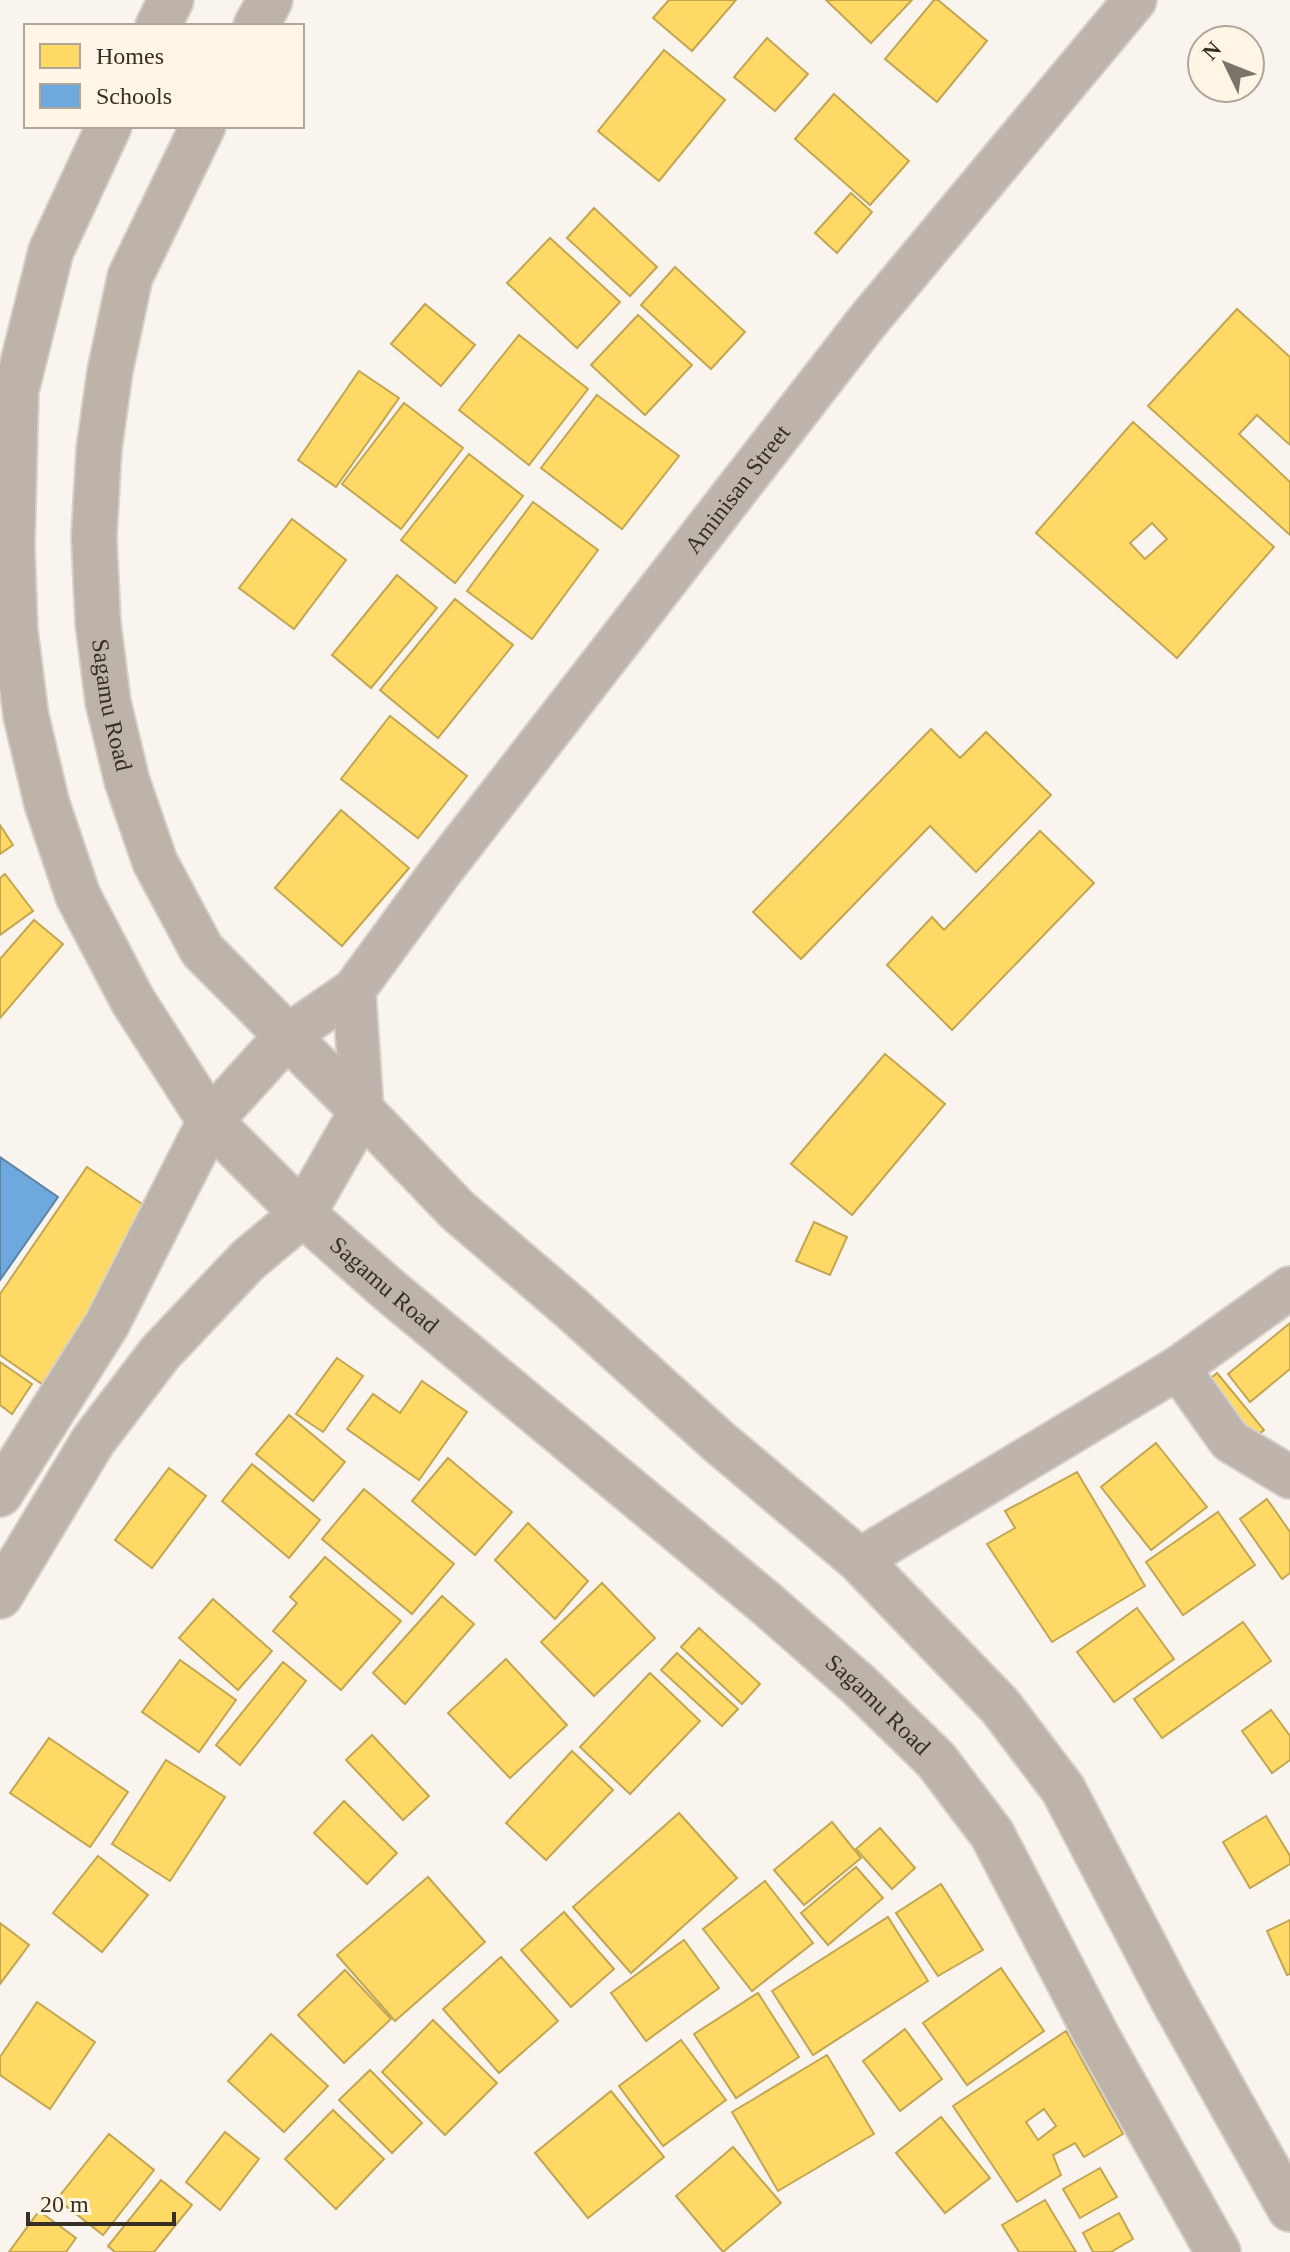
<svg xmlns="http://www.w3.org/2000/svg" width="1290" height="2252" viewBox="0 0 1290 2252" font-family="'Times New Roman',serif">
	<style>
		.homes { fill: #ffd966; stroke: #c2a652; stroke-width: 2; fill-rule: evenodd }
		.schools { fill: #6fa8dc; stroke: #5e84a5; stroke-width: 2 }
		.lines { fill: none; stroke-linecap: round; stroke-linejoin: round }
		.minor-casing { stroke: #d5d1ca; stroke-width: 46 }
		.secondary-casing { stroke: #d5d1ca; stroke-width: 48 }
		.trunk-casing { stroke: #d5d1ca; stroke-width: 48 }
		.minor { stroke: #beb4ac; stroke-width: 42 }
		.secondary { stroke: #beb3a9; stroke-width: 44 }
		.trunk { stroke: #bdb3a8; stroke-width: 44 }
		.labels { text-anchor: middle; dominant-baseline: central; stroke-width: 8; stroke-linejoin: round; paint-order: stroke }
		.street-label { font-size: 24px; fill: #352f25; stroke: #fff5e7 }
	</style>
	<rect width="100%" height="100%" fill="#f9f4ed"/>
	<g class="homes">
		<polygon points="669,0 736,0 692,51 653,18"/>
		<polygon points="826,0 912,0 871,43"/>
		<polygon points="934,0 938,0 987,41 937,102 885,59"/>
		<polygon points="767,38 808,74 775,111 734,77"/>
		<polygon points="664,50 725,100 659,181 598,131"/>
		<polygon points="834,94 909,161 870,205 795,139"/>
		<polygon points="851,193 872,212 837,253 815,233"/>
		<polygon points="594,208 657,267 630,296 567,238"/>
		<polygon points="550,238 620,302 577,348 507,283"/>
		<polygon points="675,267 745,332 711,369 641,305"/>
		<polygon points="425,304 475,345 441,386 391,344"/>
		<polygon points="1237,309 1290,357 1290,445 1257,415 1239,434 1290,482 1290,535 1148,406"/>
		<polygon points="638,315 692,365 645,415 591,365"/>
		<polygon points="519,335 588,389 529,465 459,410"/>
		<polygon points="359,371 399,398 336,487 298,460"/>
		<polygon points="597,395 679,456 622,529 541,468"/>
		<polygon points="404,403 463,448 401,529 342,484"/>
		<path d="M1133,422l141,125 -97,111 -141,-125zM1152,523l15,16 -22,20 -15,-16z"/>
		<polygon points="469,454 523,496 455,583 401,540"/>
		<polygon points="533,502 598,550 532,639 467,591"/>
		<polygon points="292,519 346,560 294,629 239,588"/>
		<polygon points="397,575 437,608 371,688 332,655"/>
		<polygon points="455,599 513,645 438,738 380,690"/>
		<polygon points="390,716 467,776 418,838 341,779"/>
		<polygon points="931,729 960,758 986,732 1051,795 976,872 930,826 801,959 753,912"/>
		<polygon points="341,810 409,868 342,946 275,888"/>
		<polygon points="0,825 13,845 0,854"/>
		<polygon points="1040,831 1094,883 952,1030 887,965 932,917 944,930"/>
		<polygon points="5,874 33,911 0,935 0,878"/>
		<polygon points="34,920 63,944 0,1018 0,959"/>
		<polygon points="885,1054 945,1104 852,1215 791,1164"/>
		<polygon points="87,1167 157,1214 42,1384 0,1355 0,1294"/>
		<polygon points="814,1222 847,1237 830,1275 796,1261"/>
		<polygon points="1290,1323 1290,1369 1250,1402 1228,1374"/>
		<polygon points="337,1358 363,1376 323,1432 296,1414"/>
		<polygon points="0,1362 32,1384 12,1414 0,1405"/>
		<polygon points="1217,1373 1264,1430 1243,1446 1197,1390"/>
		<polygon points="422,1381 467,1412 419,1480 347,1429 373,1394 400,1413"/>
		<polygon points="289,1415 345,1462 313,1501 256,1454"/>
		<polygon points="1156,1443 1207,1507 1151,1550 1101,1487"/>
		<polygon points="448,1458 512,1512 475,1555 412,1501"/>
		<polygon points="252,1464 320,1520 289,1558 222,1501"/>
		<polygon points="169,1468 206,1496 152,1568 115,1540"/>
		<polygon points="1077,1472 1145,1586 1052,1642 987,1544 1015,1528 1005,1511"/>
		<polygon points="364,1489 454,1564 412,1614 322,1539"/>
		<polygon points="1267,1499 1290,1532 1290,1573 1282,1579 1240,1519"/>
		<polygon points="1218,1512 1255,1565 1183,1615 1146,1562"/>
		<polygon points="528,1523 588,1581 555,1619 495,1560"/>
		<polygon points="325,1557 401,1621 341,1690 273,1631 297,1603 290,1597"/>
		<polygon points="602,1583 655,1638 594,1696 541,1642"/>
		<polygon points="442,1596 474,1624 405,1704 373,1673"/>
		<polygon points="213,1599 272,1651 238,1690 179,1638"/>
		<polygon points="1137,1608 1174,1659 1114,1702 1077,1652"/>
		<polygon points="1243,1622 1271,1661 1162,1738 1134,1699"/>
		<polygon points="699,1628 760,1684 742,1704 681,1647"/>
		<polygon points="677,1653 738,1709 722,1726 661,1670"/>
		<polygon points="506,1659 567,1725 510,1778 448,1713"/>
		<polygon points="180,1660 236,1700 199,1752 142,1712"/>
		<polygon points="283,1662 306,1681 240,1765 216,1745"/>
		<polygon points="650,1673 700,1721 630,1794 580,1747"/>
		<polygon points="1271,1710 1290,1736 1290,1760 1272,1773 1242,1731"/>
		<polygon points="372,1735 429,1796 403,1820 346,1760"/>
		<polygon points="49,1738 128,1792 90,1847 10,1793"/>
		<polygon points="572,1751 613,1790 546,1860 506,1823"/>
		<polygon points="166,1760 225,1797 170,1881 112,1844"/>
		<polygon points="344,1801 397,1853 367,1884 314,1833"/>
		<polygon points="679,1813 737,1878 631,1973 573,1907"/>
		<polygon points="1266,1816 1290,1856 1290,1864 1250,1888 1223,1842"/>
		<polygon points="832,1822 861,1858 804,1905 774,1870"/>
		<polygon points="880,1828 915,1868 892,1889 856,1849"/>
		<polygon points="98,1856 148,1895 102,1952 53,1913"/>
		<polygon points="856,1867 883,1898 828,1945 801,1913"/>
		<polygon points="428,1877 485,1942 395,2021 337,1955"/>
		<polygon points="765,1881 813,1943 752,1991 703,1929"/>
		<polygon points="941,1884 983,1950 938,1976 896,1913"/>
		<polygon points="564,1912 614,1969 571,2007 521,1950"/>
		<polygon points="888,1917 928,1981 813,2055 772,1991"/>
		<polygon points="1290,1920 1290,1974 1287,1975 1267,1931"/>
		<polygon points="0,1923 29,1945 0,1984"/>
		<polygon points="684,1940 719,1988 646,2041 611,1993"/>
		<polygon points="501,1957 558,2021 499,2073 443,2009"/>
		<polygon points="1001,1968 1044,2031 967,2085 923,2023"/>
		<polygon points="345,1970 391,2019 344,2063 298,2015"/>
		<polygon points="758,1993 799,2057 736,2098 694,2034"/>
		<polygon points="37,2002 95,2042 50,2109 0,2075 0,2057"/>
		<polygon points="433,2020 497,2083 445,2135 382,2072"/>
		<polygon points="905,2029 942,2079 900,2111 863,2061"/>
		<path d="M1066,2031l57,103 -39,23 -9,-14 -22,12 8,20 -44,27 -64,-96zM1044,2109l12,17 -18,14 -12,-18z"/>
		<polygon points="271,2034 328,2086 284,2132 228,2081"/>
		<polygon points="681,2040 726,2100 663,2146 619,2086"/>
		<polygon points="827,2055 874,2134 778,2191 732,2112"/>
		<polygon points="370,2070 422,2123 392,2153 339,2100"/>
		<polygon points="611,2091 664,2157 588,2218 535,2153"/>
		<polygon points="333,2110 384,2159 336,2209 285,2159"/>
		<polygon points="941,2117 990,2178 945,2213 896,2153"/>
		<polygon points="225,2132 259,2159 220,2210 186,2182"/>
		<polygon points="109,2134 154,2170 103,2235 57,2199"/>
		<polygon points="733,2147 781,2203 723,2252 676,2196"/>
		<polygon points="1100,2168 1117,2197 1080,2218 1063,2189"/>
		<polygon points="161,2180 192,2205 154,2252 115,2252 108,2246"/>
		<polygon points="1045,2200 1076,2252 1019,2252 1002,2225"/>
		<polygon points="39,2211 76,2238 66,2252 9,2252"/>
		<polygon points="1119,2213 1133,2239 1111,2252 1093,2252 1083,2233"/>
	</g>
	<polygon class="schools" points="0,1157 58,1197 0,1280"/>
	<g class="lines">
		<defs>
			<g id="minor">
				<polyline points="354,990 362,1111"/>
				<path id="s1" d="M287,1036l67,-46 87,-119 425,-548 269,-323"/>
				<polyline points="1178,1368 1230,1441 1290,1477"/>
				<polyline points="859,1560 1178,1368 1290,1288"/>
			</g>
			<g id="secondary">
				<polyline points="0,1494 107,1324 210,1121 287,1036"/>
				<polyline points="0,1596 93,1441 160,1353 248,1260 303,1214 362,1111"/>
			</g>
			<g id="trunk">
				<polyline points="158,26 171,0"/>
				<polyline points="256,26 270,0"/>
				<path id="s2" d="M109,126l-58,125 -35,140 -4,155 3,85 11,85 21,88 31,92 55,105 77,120 93,93 86,76 378,314 93,82 76,74 56,74 106,204 120,214"/>
				<path id="s3" d="M203,126l-73,151 -20,94 -11,78 -5,88 4,86 10,79 19,79 28,81 47,88 160,161 95,99 113,97 149,135 140,118 141,146 63,83 109,209 118,211"/>
			</g>
		</defs>
		<use href="#minor" class="minor-casing"/>
		<use href="#secondary" class="secondary-casing"/>
		<use href="#trunk" class="trunk-casing"/>
		<use href="#minor" class="minor"/>
		<use href="#secondary" class="secondary"/>
		<use href="#trunk" class="trunk"/>
	</g>
	<g class="labels">
		<g class="street-label">
			<text stroke="none"><textPath href="#s1" startOffset="712">Aminisan Street</textPath></text>
			<text stroke="none"><textPath href="#s3" startOffset="600">Sagamu Road</textPath></text>
			<text stroke="none"><textPath href="#s2" startOffset="1296">Sagamu Road</textPath></text>
			<text stroke="none"><textPath href="#s2" startOffset="1944">Sagamu Road</textPath></text>
		</g>
	</g>
	<rect x="24" y="24" width="280" height="104" fill="#fff5e7" stroke="#aea699" stroke-width="2"/>
	<rect x="40" y="44" width="40" height="24" fill="#ffd966" stroke="#aea699" stroke-width="2"/>
	<text x="96" y="64" font-size="24" fill="#352f25">Homes</text>
	<rect x="40" y="84" width="40" height="24" fill="#6fa8dc" stroke="#aea699" stroke-width="2"/>
	<text x="96" y="104" font-size="24" fill="#352f25">Schools</text>
	<g transform="translate(1226 64) rotate(313)"><circle r="38" fill="#fff5e7" stroke="#aea699" stroke-width="2"/>
	<path d="M0-6L14 30L0 20L-14 30Z" fill="#7a746b"/>
	<text y="-12" font-size="22" font-weight="bold" text-anchor="middle" fill="#352f25">N</text>
	</g>
	<path d="M28 2212v12h146v-12" fill="none" stroke="#352f25" stroke-width="4"/>
	<text x="40" y="2212" font-size="24" fill="#352f25" stroke="#fff5e7" stroke-width="6" paint-order="stroke">20 m</text>
</svg>
